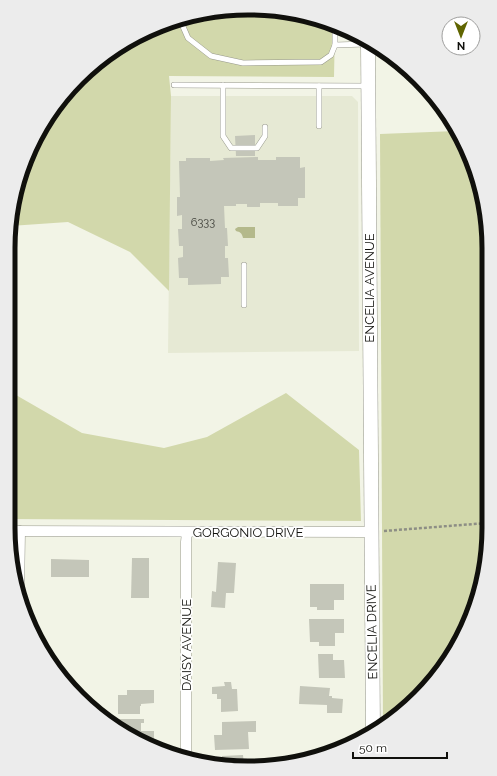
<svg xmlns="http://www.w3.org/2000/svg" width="497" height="776" viewBox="0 0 497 776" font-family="Raleway,sans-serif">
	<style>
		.built { fill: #e6e9d4 }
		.green { fill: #d2d8ab }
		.water { fill: #b4b98b }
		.building { fill: #c4c6b9 }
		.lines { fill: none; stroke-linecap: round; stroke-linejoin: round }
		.lane-casing { stroke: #97988c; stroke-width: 6 }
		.street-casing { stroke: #97988c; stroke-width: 11 }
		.secondary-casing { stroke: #97988c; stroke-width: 15 }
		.path { stroke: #8d8e85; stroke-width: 2.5; stroke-dasharray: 3 2; stroke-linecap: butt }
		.lane { stroke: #fff; stroke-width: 5 }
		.street { stroke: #fff; stroke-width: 10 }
		.secondary { stroke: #fff; stroke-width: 14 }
		.labels { text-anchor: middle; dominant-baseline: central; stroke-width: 3.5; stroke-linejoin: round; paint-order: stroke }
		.number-label { font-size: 11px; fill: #3d3e37 }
		.street-label { font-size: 13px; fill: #10100c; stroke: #fff }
		.rim { fill: none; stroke: #10100c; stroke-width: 5 }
	</style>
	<rect width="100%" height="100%" fill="#f2f4e6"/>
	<polygon class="built" points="171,96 352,96 358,102 359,351 168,353"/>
	<g class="green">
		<polygon points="233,9 326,21 335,26 334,77 169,76 171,96 169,291 130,252 68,222 10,226 10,217 33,142 68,90 142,33"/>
		<polygon points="456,131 464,142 488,233 487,559 471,620 429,686 383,727 380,134"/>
		<polygon points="9,391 82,433 164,448 207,437 286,393 359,450 361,521 8,519"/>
	</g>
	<path class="water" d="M238,227h17v11h-12c-1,-5 -3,-6 -7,-7l-1,-2z"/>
	<g class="building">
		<polygon points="255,135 255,156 236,156 235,136"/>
		<polygon points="258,157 258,160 276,160 276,157 300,157 300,168 305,167 305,198 298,198 298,206 278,206 278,203 260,203 260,207 247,207 247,204 236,204 236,206 224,206 225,228 227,228 228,246 225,246 225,258 228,258 229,277 221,277 221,284 188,285 188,278 179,278 178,258 183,257 183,246 179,246 178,229 182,229 182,215 177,216 177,197 180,197 179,161 186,161 186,158 210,158 210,161 224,160 223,158"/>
		<polygon points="132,558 149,558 149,598 131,598"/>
		<polygon points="51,559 89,560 89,577 51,577"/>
		<polygon points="218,562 236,563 234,593 226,593 225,608 211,607 212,591 216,592"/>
		<polygon points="310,584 344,584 344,600 334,600 334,610 317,610 317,607 310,607"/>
		<polygon points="309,619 344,619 344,633 335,633 335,646 319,646 319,642 310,642"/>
		<polygon points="318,654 333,654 333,660 344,660 345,678 319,678"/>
		<polygon points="224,682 231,682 232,689 237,689 238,711 221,712 221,699 217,699 217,694 212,694 212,687 225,686"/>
		<polygon points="300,686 330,688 329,696 332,696 332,698 343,699 342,713 327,713 327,705 299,704"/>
		<polygon points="127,690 154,690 154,703 141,704 141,706 140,706 140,714 118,714 118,695 127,695"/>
		<polygon points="118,719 144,719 144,723 141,723 141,731 154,731 154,745 152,745 118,727"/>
		<polygon points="256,721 256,732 248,732 249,749 215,750 214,735 222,735 222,722"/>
		<polygon points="243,755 244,765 251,765 251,768 248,768 222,764 222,756"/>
	</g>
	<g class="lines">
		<defs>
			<g id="lane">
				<polyline points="181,22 188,38 211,56 243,63 321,62 331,55 335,45 335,26"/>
				<polyline points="335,45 366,44"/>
				<polyline points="174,85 367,86"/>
				<polyline points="223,85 223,136 231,148 257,148 265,136 265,127"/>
				<polyline points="319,86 319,126"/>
				<polyline points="244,265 244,305"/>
			</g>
			<g id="street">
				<polyline points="9,531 371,532"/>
				<polyline points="19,596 20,531"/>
				<polyline points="186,758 186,542 187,532"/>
			</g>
			<polyline id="secondary" points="368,45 373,732"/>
		</defs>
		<use href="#lane" class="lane-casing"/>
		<use href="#street" class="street-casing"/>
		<use href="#secondary" class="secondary-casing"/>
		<polyline class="path" points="384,531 487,523"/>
		<use href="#lane" class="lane"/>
		<use href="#street" class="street"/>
		<use href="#secondary" class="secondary"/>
	</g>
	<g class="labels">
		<g class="number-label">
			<text x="203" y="222">6333</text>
		</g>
		<g class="street-label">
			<text transform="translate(369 288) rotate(-90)">ENCELIA AVENUE</text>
			<text x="248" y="532">GORGONIO DRIVE</text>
			<text transform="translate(372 632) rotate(-91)">ENCELIA DRIVE</text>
			<text transform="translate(186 645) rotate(-90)">DAISY AVENUE</text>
		</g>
	</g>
	<path d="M0 0H497V776H0ZM248 15H249A233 233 0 0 1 482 248V528A233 233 0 0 1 249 761H248A233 233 0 0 1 15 528V248A233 233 0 0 1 248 15Z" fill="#ececec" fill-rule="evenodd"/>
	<path class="rim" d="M248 15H249A233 233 0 0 1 482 248V528A233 233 0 0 1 249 761H248A233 233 0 0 1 15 528V248A233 233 0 0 1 248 15Z"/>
	<g transform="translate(461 36) rotate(180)"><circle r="19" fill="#ffffff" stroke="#9f9f9e"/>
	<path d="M0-3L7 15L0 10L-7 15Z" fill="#606501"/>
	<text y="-6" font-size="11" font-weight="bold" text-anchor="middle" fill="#10100c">N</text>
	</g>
	<path d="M353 752v6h94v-6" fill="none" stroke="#10100c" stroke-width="2"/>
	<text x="359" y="752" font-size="12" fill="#10100c" stroke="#ffffff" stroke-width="3" paint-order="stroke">50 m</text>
</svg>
